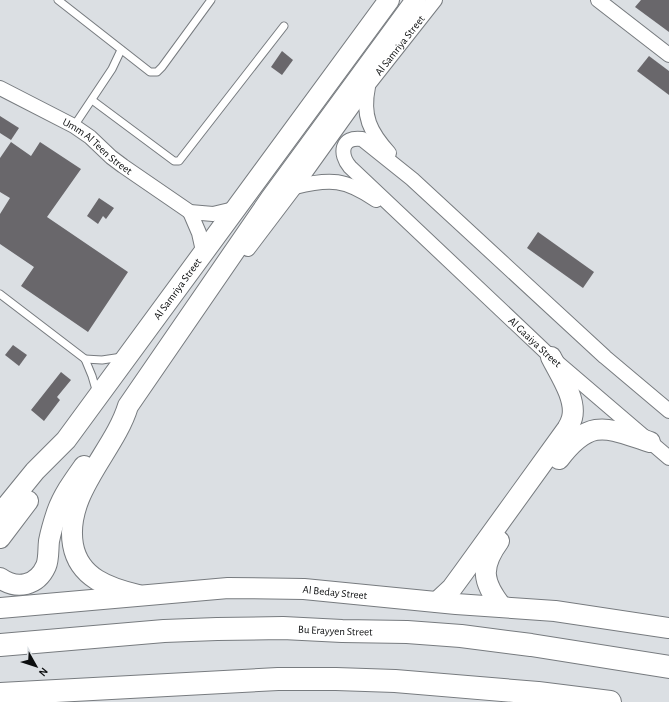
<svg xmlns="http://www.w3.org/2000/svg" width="669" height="702" viewBox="0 0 669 702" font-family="'Alegreya Sans',sans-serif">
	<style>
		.building { fill: #69676b }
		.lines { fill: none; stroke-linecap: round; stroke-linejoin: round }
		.lane-casing { stroke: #777b7f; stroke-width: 9 }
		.street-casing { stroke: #777b7f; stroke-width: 16 }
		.secondary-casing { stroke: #777b7f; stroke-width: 22 }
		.highway-casing { stroke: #777b7f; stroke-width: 24 }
		.lane { stroke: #fff; stroke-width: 7 }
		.street { stroke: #fff; stroke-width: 14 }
		.secondary { stroke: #fff; stroke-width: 20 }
		.highway { stroke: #fff; stroke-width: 22 }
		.labels { text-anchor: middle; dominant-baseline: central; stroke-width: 3.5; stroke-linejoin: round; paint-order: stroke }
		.street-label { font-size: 11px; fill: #0c0e0f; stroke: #dbdfe3 }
	</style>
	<rect width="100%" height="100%" fill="#dbdfe3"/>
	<g class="building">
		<polygon points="641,0 669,0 669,32 635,7"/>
		<polygon points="282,51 293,60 282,75 271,67"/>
		<polygon points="649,56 669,71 669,95 637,71"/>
		<polygon points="0,116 19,128 11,140 0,133"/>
		<polygon points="11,142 31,156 40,142 81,169 47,217 128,272 88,332 21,286 34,267 0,244 0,214 10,198 0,192 0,158"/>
		<polygon points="99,198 114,208 106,219 103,216 98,224 87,216"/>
		<polygon points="538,232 594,272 583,288 527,248"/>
		<polygon points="13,345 27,355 19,366 5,355"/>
		<polygon points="61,372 71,380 57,397 60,400 44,421 31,410"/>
	</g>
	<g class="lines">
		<defs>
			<g id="lane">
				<polyline points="58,0 150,72 157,72 162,67 211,0"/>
				<polyline points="92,100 174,161 179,161 284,26"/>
				<polyline points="74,126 112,69 121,50"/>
				<polyline points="0,294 85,359 92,376 97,393"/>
				<polyline points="85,359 102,360 122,357"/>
			</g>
			<g id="street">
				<polyline points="598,0 669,55"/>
				<path d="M368,87c-6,29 2,45 21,66"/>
				<path id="s1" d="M0,88l74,38 16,11 21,20 12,9 67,46 23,2 21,-5"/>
				<path d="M295,187c35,-9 51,-8 81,13"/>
				<polyline points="190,212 199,233 203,251"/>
				<path id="s2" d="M248,249l47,-62 73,-102 67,-85"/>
				<path id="s3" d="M669,411l-64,-54 -193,-178 -50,-40c-21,-3 -23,15 -12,28l201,190 118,101"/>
			</g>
			<g id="secondary">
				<path d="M559,459c32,-42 47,-31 91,-17"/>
				<path id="s4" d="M0,514l35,-43 31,-31 323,-440"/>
				<polyline points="0,538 28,501"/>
				<path d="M499,541c-19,26 -17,41 3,66"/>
				<path d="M0,578c17,12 37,8 46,-12 3,-7 2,-17 3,-25 2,-10 5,-20 8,-29 6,-17 17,-32 27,-46"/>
				<path d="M138,595c-29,-7 -59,-17 -65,-50 -9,-52 41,-93 55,-139l143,-208 145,-198"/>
				<path d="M437,602l15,-14 11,-15 104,-144c2,-3 4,-7 5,-11 5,-19 -13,-45 -21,-61"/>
				<path id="s5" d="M0,608l228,-20 76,1 152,15 99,7 114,17"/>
			</g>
			<g id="highway">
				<path id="s6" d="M0,645l164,-14 53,-2 66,-1 59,3 65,1 54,4 70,9 138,22"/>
				<polyline points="0,694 278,679 336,679 395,681 538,693 610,702"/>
			</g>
		</defs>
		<use href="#lane" class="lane-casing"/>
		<use href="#street" class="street-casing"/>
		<use href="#secondary" class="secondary-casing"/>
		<use href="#highway" class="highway-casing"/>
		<use href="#lane" class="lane"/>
		<use href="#street" class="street"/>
		<use href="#secondary" class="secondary"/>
		<use href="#highway" class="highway"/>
	</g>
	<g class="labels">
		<g class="street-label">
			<text stroke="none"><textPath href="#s2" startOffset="254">Al Samriya Street</textPath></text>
			<text stroke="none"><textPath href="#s1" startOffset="114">Umm Al Teen Street</textPath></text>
			<text stroke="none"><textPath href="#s4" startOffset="287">Al Samriya Street</textPath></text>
			<text stroke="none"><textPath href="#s3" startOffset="708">Al Gaaiya Street</textPath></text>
			<text stroke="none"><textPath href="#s5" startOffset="336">Al Beday Street</textPath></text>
			<text stroke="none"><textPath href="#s6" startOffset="336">Bu Erayyen Street</textPath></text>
		</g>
	</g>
	<g transform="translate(36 666) rotate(129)" stroke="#dbdfe3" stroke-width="3" paint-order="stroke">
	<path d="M0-3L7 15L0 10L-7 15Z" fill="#0c0e0f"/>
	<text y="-6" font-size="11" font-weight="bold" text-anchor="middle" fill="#0c0e0f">N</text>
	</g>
</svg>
